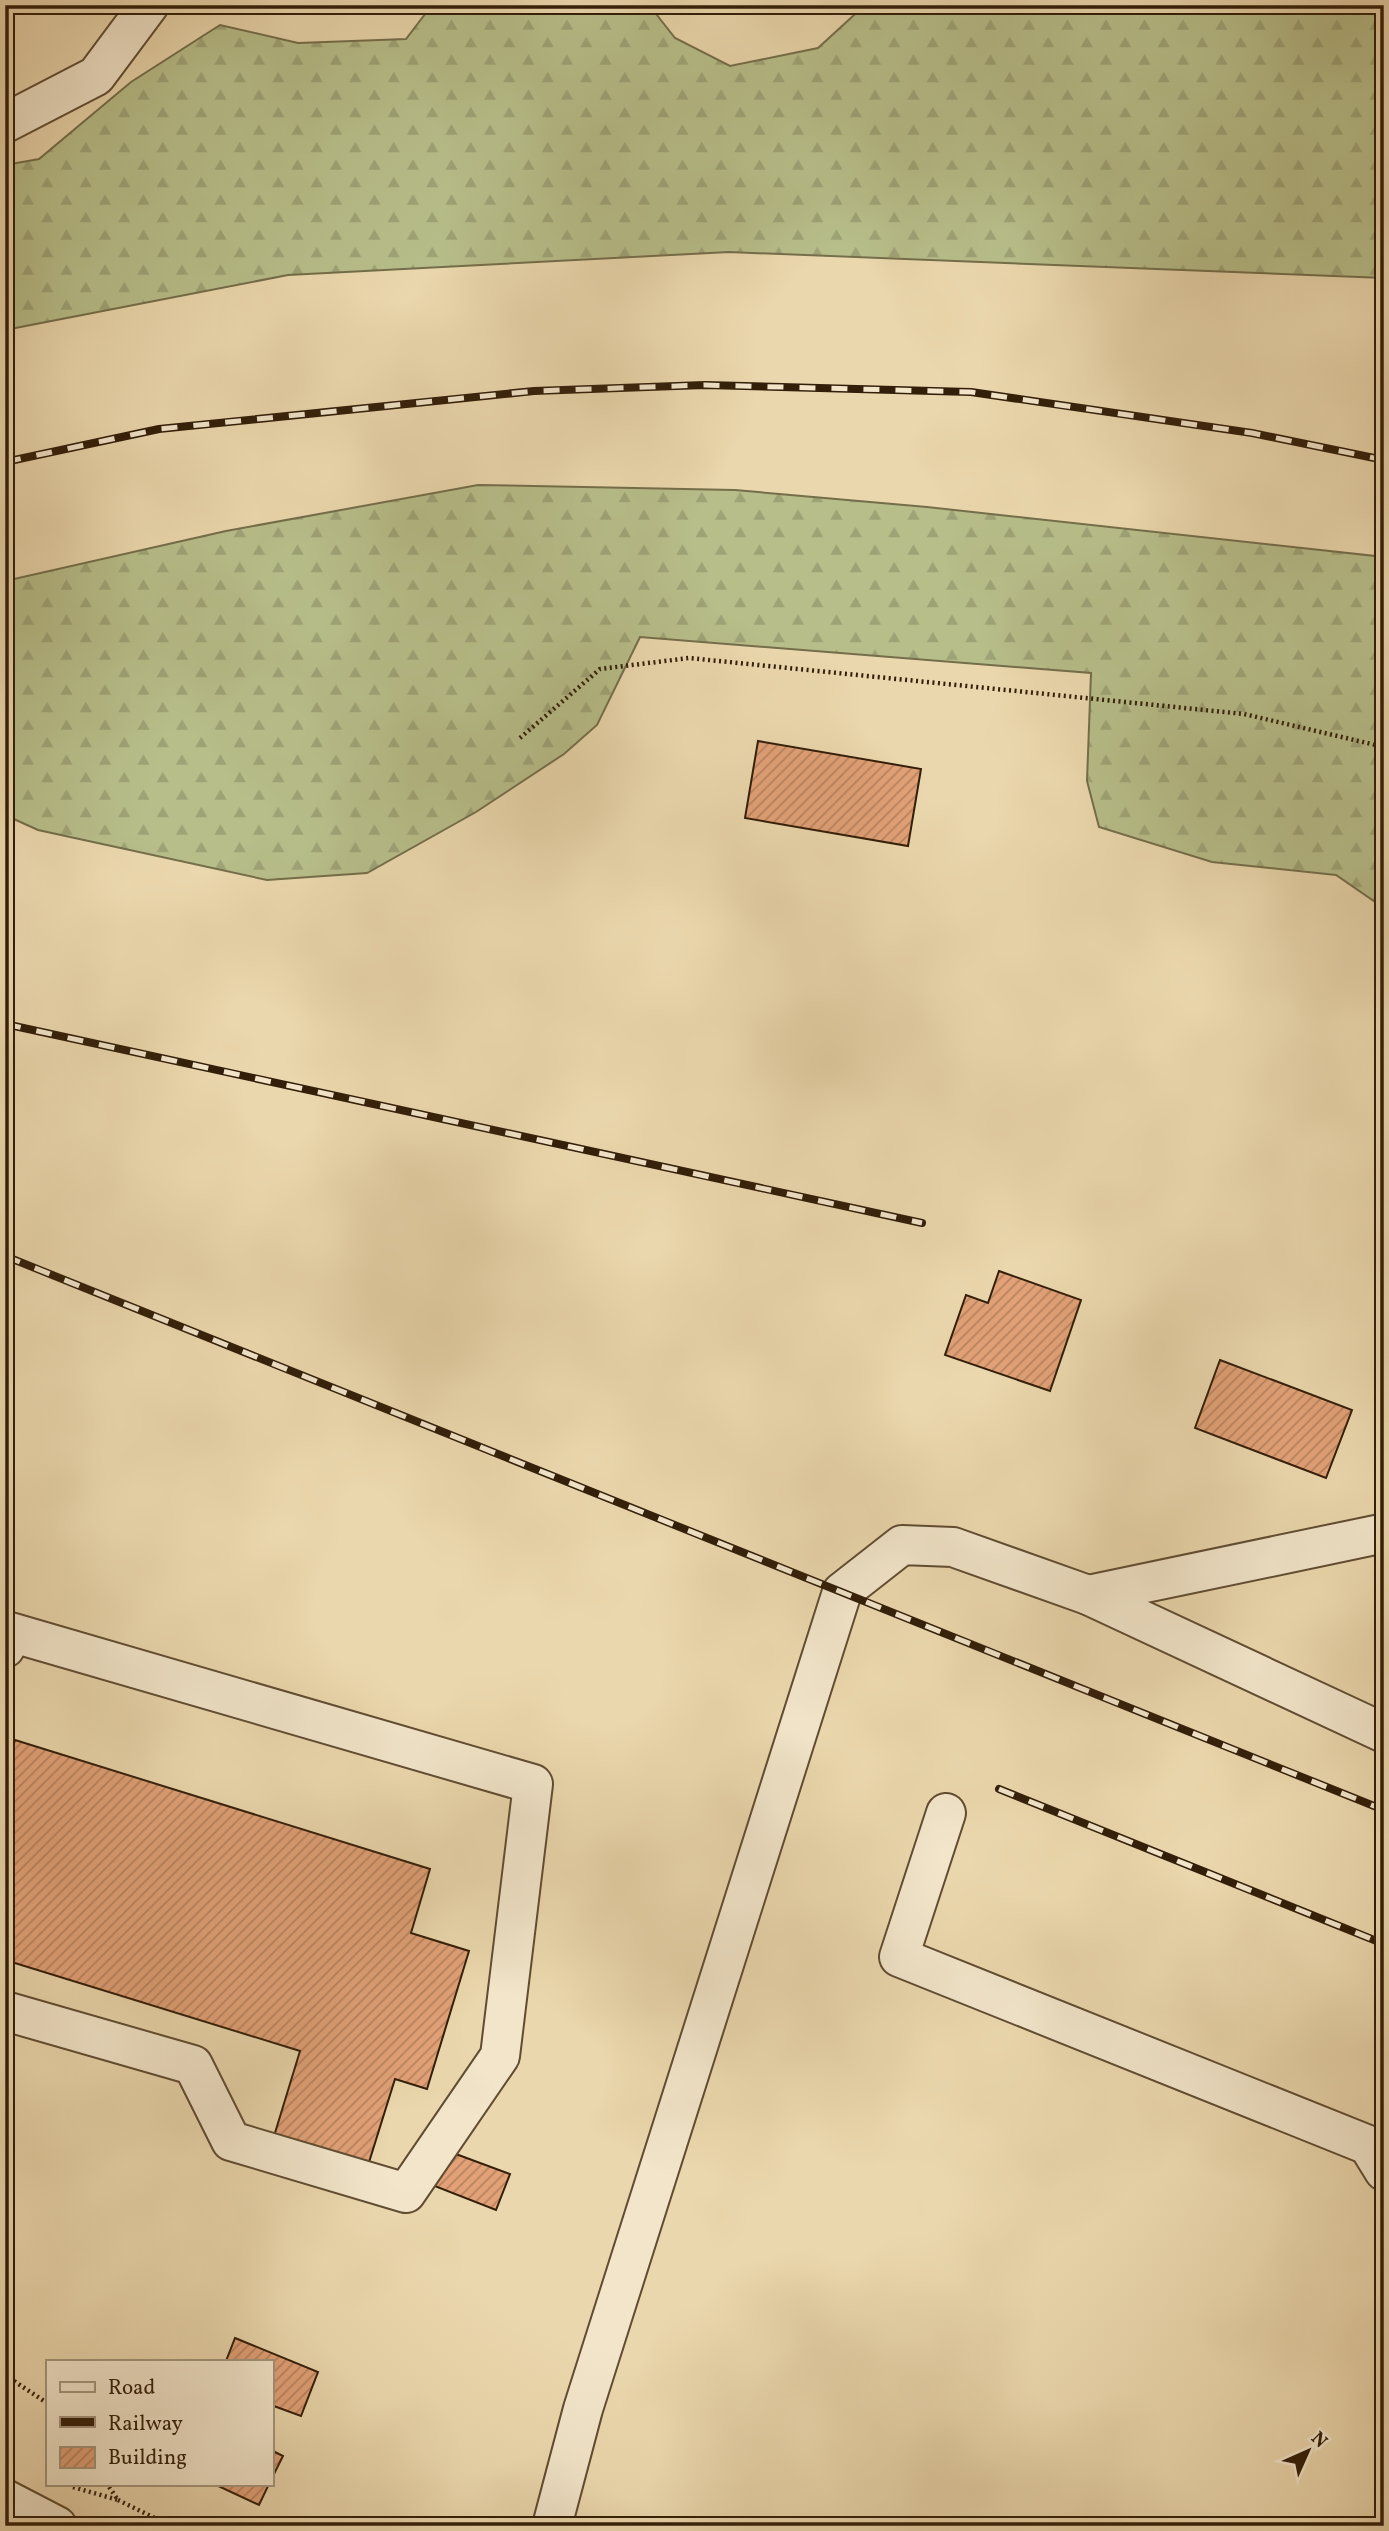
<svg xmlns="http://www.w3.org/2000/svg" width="1389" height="2531" viewBox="0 0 1389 2531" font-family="Vollkorn,serif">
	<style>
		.forest { fill: url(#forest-firs); stroke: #746e4a; stroke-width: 2 }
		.building { fill: url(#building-hatch); stroke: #321e09; stroke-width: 2 }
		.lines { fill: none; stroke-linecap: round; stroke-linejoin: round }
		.minor-casing { stroke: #604c32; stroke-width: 42 }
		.path { stroke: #321e09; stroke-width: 4.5; stroke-dasharray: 2 3.5; stroke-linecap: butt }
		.minor { stroke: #f2e5ca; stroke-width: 38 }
		.rail-casing { stroke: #321e09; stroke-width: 8 }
		.rail { stroke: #f2e5ca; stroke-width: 5; stroke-dasharray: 16; stroke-linecap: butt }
	</style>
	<defs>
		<pattern id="forest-firs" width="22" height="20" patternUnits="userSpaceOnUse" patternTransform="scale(1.75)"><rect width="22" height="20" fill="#b7be8a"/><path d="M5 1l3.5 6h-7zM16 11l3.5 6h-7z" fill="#9ea376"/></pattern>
		<pattern id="building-hatch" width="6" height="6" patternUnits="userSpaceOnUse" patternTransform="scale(1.75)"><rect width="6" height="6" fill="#e2a177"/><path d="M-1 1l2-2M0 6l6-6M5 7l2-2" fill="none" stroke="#b88360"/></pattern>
	</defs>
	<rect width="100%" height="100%" fill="#ebd7ad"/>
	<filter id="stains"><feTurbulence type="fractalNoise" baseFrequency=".00286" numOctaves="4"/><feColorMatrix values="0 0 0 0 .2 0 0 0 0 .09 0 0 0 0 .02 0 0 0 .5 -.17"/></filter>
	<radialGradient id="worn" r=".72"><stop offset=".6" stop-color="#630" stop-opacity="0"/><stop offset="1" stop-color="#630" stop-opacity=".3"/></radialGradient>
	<g class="forest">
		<polygon points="432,5 649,5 675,38 730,66 818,48 865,5 1384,5 1384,278 729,252 288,275 5,330 5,165 39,159 131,82 220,25 298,43 406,39"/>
		<polygon points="478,485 735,490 927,507 1384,557 1384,908 1336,875 1212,862 1099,827 1087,781 1091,673 640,637 597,725 564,754 476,812 367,873 267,880 38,830 5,815 5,581 226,531"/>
	</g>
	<g class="building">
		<polygon points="758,741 921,769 908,846 745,818"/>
		<polygon points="999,1271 1081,1300 1050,1391 945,1355 966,1295 988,1303"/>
		<polygon points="1220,1360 1352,1410 1326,1478 1195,1428"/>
		<polygon points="15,1740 430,1869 411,1933 469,1951 427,2089 395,2079 365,2175 271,2146 300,2051 5,1960 5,1773"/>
		<polygon points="445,2150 510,2174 496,2210 432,2185"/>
		<polygon points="235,2338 318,2372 301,2416 271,2405 271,2361 226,2361"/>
		<polygon points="271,2450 283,2456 271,2480"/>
		<polygon points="214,2484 269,2484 259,2505"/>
	</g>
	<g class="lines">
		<defs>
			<g id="minor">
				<polyline points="5,123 96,76 149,5"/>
				<polyline points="1088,1595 1380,1534"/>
				<polyline points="5,1648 10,1632 533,1784 500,2056 406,2193 231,2141 193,2065 5,2011"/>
				<polyline points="946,1813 899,1957 1368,2145 1384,2171"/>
				<polyline points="5,2499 57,2526"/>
				<polyline points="552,2526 583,2409 842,1592 902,1545 953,1547 1088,1595 1384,1733"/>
			</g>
		</defs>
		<use href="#minor" class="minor-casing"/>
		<g class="path">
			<polyline points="520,738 600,669 689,658 1244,714 1384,747"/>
			<polyline points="5,2375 47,2403"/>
			<polyline points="5,2455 15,2459"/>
			<polyline points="73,2487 118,2500 107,2484"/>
			<polyline points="118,2500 171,2526"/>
		</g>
		<use href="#minor" class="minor"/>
		<defs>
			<g id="rail">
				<polyline points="5,462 159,429 534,391 705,385 971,392 1252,433 1384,460"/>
				<polyline points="5,1024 922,1223"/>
				<polyline points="5,1256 1384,1810"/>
				<polyline points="999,1789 1384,1944"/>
			</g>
		</defs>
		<use href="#rail" class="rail-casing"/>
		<use href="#rail" class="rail"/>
	</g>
	<rect width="1389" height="2531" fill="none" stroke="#ebd7ad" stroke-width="28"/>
	<rect x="7" y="7" width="1375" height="2517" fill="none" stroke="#321e09" stroke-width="3.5"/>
	<rect x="14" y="14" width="1361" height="2503" fill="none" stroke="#321e09" stroke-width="2"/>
	<rect x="46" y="2360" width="228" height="126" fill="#f2e5ca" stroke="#a5957d" stroke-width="2"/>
	<rect x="60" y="2382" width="35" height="10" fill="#f2e5ca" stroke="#a5957d" stroke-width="2"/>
	<text x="108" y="2394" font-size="21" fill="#321e09">Road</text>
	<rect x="60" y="2417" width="35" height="10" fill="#321e09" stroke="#a5957d" stroke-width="2"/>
	<text x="108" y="2430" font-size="21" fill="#321e09">Railway</text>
	<rect x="60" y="2447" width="35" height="21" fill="url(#building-hatch)" stroke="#a5957d" stroke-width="2"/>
	<text x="108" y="2464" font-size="21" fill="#321e09">Building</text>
	<g transform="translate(1308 2451) rotate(45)" stroke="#f2e5ca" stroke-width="5" paint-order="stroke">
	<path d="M0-5L12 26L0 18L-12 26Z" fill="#321e09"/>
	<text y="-10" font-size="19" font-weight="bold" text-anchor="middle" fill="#321e09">N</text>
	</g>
	<rect width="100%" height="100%" filter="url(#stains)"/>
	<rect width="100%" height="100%" fill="url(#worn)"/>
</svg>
